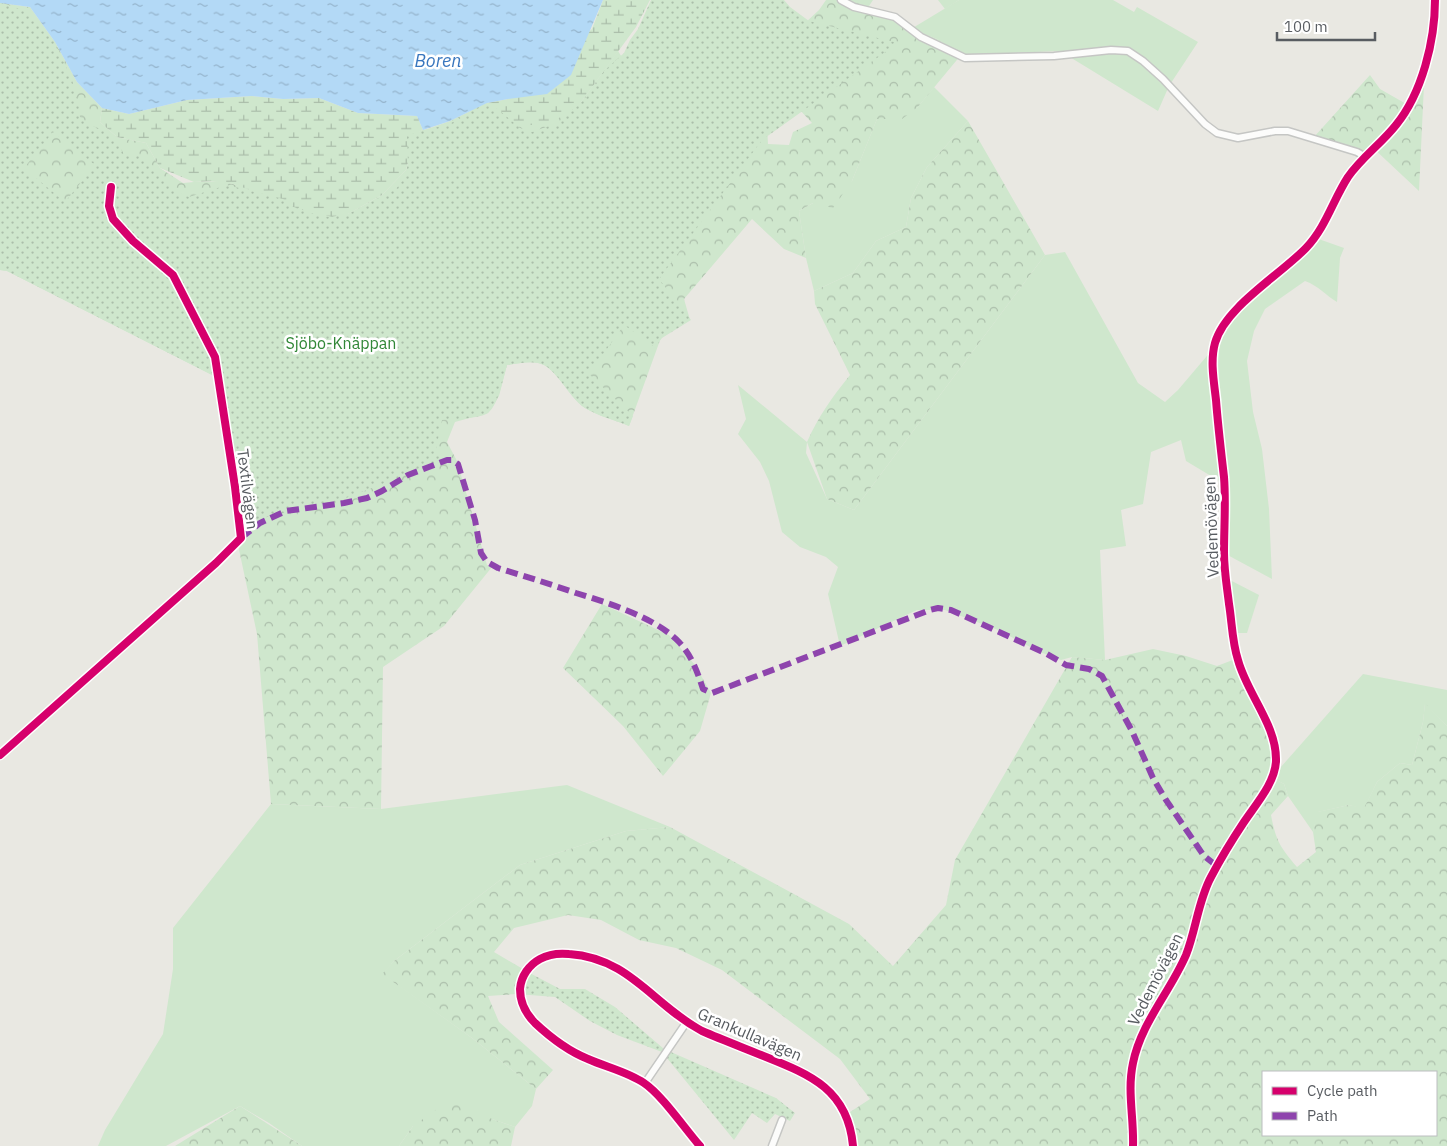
<svg xmlns="http://www.w3.org/2000/svg" width="1447" height="1146" viewBox="0 0 1447 1146" font-family="'IBM Plex Sans',sans-serif">
	<style>
		.grass { fill: #cfe7cd }
		.forest { fill: url(#forest-crowns); fill-rule: evenodd }
		.wetland { fill: url(#wetland-marsh) }
		.park { fill: url(#park-dots); fill-rule: evenodd }
		.water { fill: url(#water-ripples) }
		.lines { fill: none; stroke-linecap: round; stroke-linejoin: round }
		.street-casing { stroke: #c5c6c4; stroke-width: 9 }
		.street { stroke: #fcfcfb; stroke-width: 6 }
		.quiet { stroke: #8e44ad; stroke-width: 6; stroke-dasharray: 12 6; stroke-linecap: butt }
		.cycleway-casing { stroke: #fff; stroke-width: 11 }
		.cycleway { stroke: #d6006c; stroke-width: 8 }
		.labels { text-anchor: middle; dominant-baseline: central; stroke-width: 5; stroke-linejoin: round; paint-order: stroke }
		.park-label { font-size: 16px; fill: #318737; stroke: #fff }
		.street-label { font-size: 16px; fill: #585c61; stroke: #fff }
		.water-label { font-size: 18px; font-style: italic; fill: #3876be; stroke: #fff }
	</style>
	<defs>
		<pattern id="forest-crowns" width="20" height="18" patternUnits="userSpaceOnUse" patternTransform="scale(1.25)"><rect width="20" height="18" fill="#cfe7cd"/><path d="M2 6a3 3 0 1 1 6 0M12 15a3 3 0 1 1 6 0" fill="none" stroke="#abbeaa"/></pattern>
		<pattern id="wetland-marsh" width="20" height="14" patternUnits="userSpaceOnUse" patternTransform="scale(1.25)"><rect width="20" height="14" fill="#cfe7cd"/><path d="M1 5h8M5 5V1M11 12h8M15 12V8" fill="none" stroke="#abbeaa"/></pattern>
		<pattern id="park-dots" width="8" height="8" patternUnits="userSpaceOnUse" patternTransform="scale(1.25)"><rect width="8" height="8" fill="#cfe7cd"/><path d="M2 2h.1M6 6h.1" fill="none" stroke="#abbeaa" stroke-width="1.8" stroke-linecap="round"/></pattern>
		<pattern id="water-ripples" width="26" height="14" patternUnits="userSpaceOnUse" patternTransform="scale(1.25)"><rect width="26" height="14" fill="#b3d9f6"/><path d="M2 4q2-2 4 0t4 0M15 11q2-2 4 0t4 0" fill="none" stroke="#94b3cb"/></pattern>
	</defs>
	<rect width="100%" height="100%" fill="#e9e8e2"/>
	<g class="grass">
		<polygon points="959,0 1113,0 1134,12 1137,7 1198,42 1169,86 1158,111 1060,51 961,55 937,39 911,29"/>
		<polygon points="934,87 968,121 927,167 911,198 906,227 876,241 853,273 814,291 806,258 799,211 852,181 877,119 917,108"/>
		<path d="M1313,237l31,11 -4,10 -3,44c-12,-7 -18,-16 -32,-21l-40,28 -11,22 -7,30 6,51 9,37 7,60 3,70 -50,-27 -1,-70 -35,-21 -5,-21 -30,12 -8,52 -22,6 5,36 -26,4 5,110 -33,-3 -11,3 -21,-8 -42,-22 -53,-20h-28l-77,36 -12,-52 10,-27 -12,-10 -26,-10 -18,-15 -13,-51 -9,-19 -22,-28 8,-15 -8,-34 69,57 -1,11 21,46 27,11 191,-255 20,-3 73,131 27,19 13,-12 34,-40 7,-20 86,-83z"/>
		<polygon points="1224,577 1259,595 1247,633 1231,633"/>
		<polygon points="1363,674 1447,690 1447,726 1425,704 1423,722 1412,765 1400,763 1377,782 1364,809 1349,805 1318,812 1313,832 1288,796 1284,784 1267,775 1273,765 1280,768"/>
		<polygon points="567,785 670,827 626,831 520,865 394,961 383,974 472,1038 536,1089 532,1106 515,1127 492,1119 413,1126 399,1146 302,1146 269,1123 240,1106 166,1146 98,1146 105,1130 163,1034 173,969 173,928 271,804 381,809"/>
	</g>
	<g class="forest">
		<path d="M826,0h47l-4,6 26,10 16,13 26,10 24,16 -44,53 -15,11h-25l-25,62 -19,27 -20,-5 -14,8 7,47 -22,-9 -32,-30 -68,80 6,21 -27,12 -34,94c-14,-6 -31,-10 -44,-18 -17,-11 -29,-42 -47,-45 -10,-2 -22,1 -31,2l-8,31 -11,17 -33,9 -8,20 10,19 30,104 5,2 -48,59 -61,41 -2,142 -110,-5 -14,-170 -22,-103 2,-40 -19,-113 -211,-107 -7,-1v-267l30,4 25,35 22,40 25,26 -2,14 17,15 29,6 14,25 23,15 11,-1 27,-1 127,33 34,-19 24,-25 13,-38 31,-11 37,-18 28,22 64,-20 39,-54 27,43 122,33 1,17 21,1 4,-13 19,-9 -13,-14 6,-86 14,-13z"/>
		<polygon points="938,0 959,0 945,9"/>
		<polygon points="1425,63 1419,191 1371,146 1362,156 1314,137 1370,75 1380,89 1408,105"/>
		<path d="M968,121l77,134 -191,255 -27,-11 -20,-57c11,-25 26,-46 43,-67l-35,-71 -1,-13 39,-18 23,-32 30,-14 5,-29 16,-31z"/>
		<polygon points="602,604 669,635 695,665 711,693 700,731 663,776 623,726 563,668"/>
		<path d="M1153,649l33,7 31,10 21,-8 37,91 -2,16 -5,10 16,9 4,12 -17,19c5,26 9,32 26,52l19,-15 -3,-20 4,-20 32,-7 15,3 13,-26 23,-19 12,2 11,-43 2,-19 22,23v420h-316l-3,-50 1,50h-278l-7,-30 26,-17 -30,-40 -118,-89 -46,-22 -37,-8 -38,-20 -33,-5 -54,13 -20,24 29,17 -5,13 -1,12 -29,2 11,26 54,48 -17,19 -64,-51 -90,-64 12,-13 126,-96 106,-34 44,-4 179,97 44,42 53,-61 9,-45 117,-203 33,3zM1263,1072h173v63h-173z"/>
		<polygon points="444,1104 464,1105 492,1119 515,1127 511,1146 399,1146 413,1126"/>
		<polygon points="240,1106 302,1146 175,1146"/>
	</g>
	<g class="wetland">
		<polygon points="603,0 650,0 636,27 579,105 548,125 515,125 487,103 508,99 592,29"/>
		<polygon points="252,96 283,99 319,98 358,113 417,116 423,130 419,132 413,145 406,170 382,195 348,214 332,217 293,207 268,196 233,184 212,181 194,182 160,168 146,143 117,137 100,122 102,108 129,114 187,100"/>
	</g>
	<g class="park">
		<path d="M651,0h133l6,7 19,14 89,22 -136,97 -103,139 32,41 -29,18 -7,9 -31,-22 -35,49 44,42 -4,10c-14,-6 -31,-10 -44,-18 -17,-11 -29,-42 -47,-45 -10,-2 -21,1 -31,2 -4,13 -8,39 -19,48 -9,6 -35,6 -46,7l-6,29 11,10 -101,39 -87,21 -18,11 -23,-152 -211,-107 -7,-1v-268l22,8 9,6 24,26 17,38 6,20 2,17 9,8 15,5 10,6 10,19h15l13,10 12,15 13,12 12,5 38,-12 56,14 10,8 27,9 12,1 16,-3 48,-25 9,-12 3,-14 -1,-27 16,-6 24,-5 18,-9 8,-7 14,-6 12,7 21,18 12,4 28,-10 31,-29 13,-22 20,-18 6,-13 8,-11zM53,132l42,33 -30,37 -41,-34z"/>
		<polygon points="524,970 560,989 585,989 615,1007 664,1049 776,1098 795,1113 790,1121 775,1114 767,1123 752,1113 734,1140 662,1052 617,1035 590,1021 555,997 517,994 518,982"/>
	</g>
	<polygon class="water" points="0,0 603,0 571,75 547,94 508,99 487,103 450,121 423,130 417,116 358,113 319,98 283,99 252,96 187,100 129,114 102,108 77,82 55,42 30,7 0,3"/>
	<g class="lines">
		<defs>
			<g id="street">
				<polyline points="841,0 854,7 895,17 921,37 965,58 1054,56 1111,50 1128,51 1143,61 1163,79 1205,124 1217,133 1238,138 1275,131 1288,131 1357,152 1364,156"/>
				<polyline points="0,755 216,563 241,538 235,487 215,357 173,275 133,241 113,219 109,206 111,187"/>
				<polyline points="645,1083 686,1023"/>
				<path d="M700,1146c-15,-17 -38,-51 -56,-63 -16,-11 -38,-16 -56,-24 -20,-8 -37,-21 -53,-36 -9,-9 -15,-20 -15,-34 1,-13 9,-24 20,-30 9,-5 19,-6 29,-5 61,4 84,51 133,77 21,9 42,17 64,26 45,18 82,33 87,89"/>
				<polyline points="772,1146 782,1120"/>
				<path d="M1133,1146c1,-28 -6,-55 0,-83 8,-40 37,-71 53,-108 10,-25 12,-54 25,-78 10,-19 21,-37 33,-55 12,-18 31,-39 32,-61 1,-36 -29,-67 -38,-101 -6,-18 -6,-38 -9,-56 -2,-17 -5,-34 -5,-51 0,-26 2,-51 0,-76 -3,-26 -6,-51 -8,-77 -2,-18 -6,-39 -1,-57 10,-36 65,-68 91,-95 20,-21 27,-48 42,-71 14,-20 33,-33 48,-52 26,-32 39,-84 39,-125"/>
			</g>
		</defs>
		<use href="#street" class="street-casing"/>
		<use href="#street" class="street"/>
		<path class="quiet" d="M241,538l19,-15 26,-12 58,-8 23,-5 15,-7 26,-16 39,-15h5l6,4 17,56 6,33 6,9 11,6c26,8 52,16 78,25 32,10 79,24 103,49 13,14 18,29 24,47l9,4 218,-83 8,-2 13,2 96,44 19,11 23,4 13,7 30,55 21,47 13,22 38,56 13,10"/>
		<defs>
			<g id="cycleway">
				<polyline points="0,755 216,563 241,538 235,487 215,357 173,275 133,241 113,219 109,206 111,187"/>
				<path d="M700,1146c-15,-17 -38,-51 -56,-63 -16,-11 -38,-16 -56,-24 -20,-8 -37,-21 -53,-36 -9,-9 -15,-20 -15,-34 1,-13 9,-24 20,-30 9,-5 19,-6 29,-5 61,4 84,51 133,77 21,9 42,17 64,26 45,18 82,33 87,89"/>
				<path d="M1133,1146c1,-28 -6,-55 0,-83 8,-40 37,-71 53,-108 10,-25 12,-54 25,-78 10,-19 21,-37 33,-55 12,-18 31,-39 32,-61 1,-36 -29,-67 -38,-101 -6,-18 -6,-38 -9,-56 -2,-17 -5,-34 -5,-51 0,-26 2,-51 0,-76 -3,-26 -6,-51 -8,-77 -2,-18 -6,-39 -1,-57 10,-36 65,-68 91,-95 20,-21 27,-48 42,-71 14,-20 33,-33 48,-52 26,-32 39,-84 39,-125"/>
			</g>
		</defs>
		<use href="#cycleway" class="cycleway-casing"/>
		<use href="#cycleway" class="cycleway"/>
	</g>
	<g class="labels">
		<g class="park-label">
			<text x="341" y="343">Sjöbo-Knäppan</text>
		</g>
		<g class="street-label">
			<text transform="translate(248 489) rotate(83)">Textilvägen</text>
			<text transform="translate(1211 527) rotate(-92)">Vedemövägen</text>
			<text transform="translate(1155 979) rotate(-63)">Vedemövägen</text>
			<text transform="translate(750 1034) rotate(23)">Grankullavägen</text>
		</g>
		<g class="water-label">
			<text x="438" y="60">Boren</text>
		</g>
	</g>
	<rect x="1262" y="1071" width="175" height="65" fill="#ffffff" stroke="#bcbec0"/>
	<rect x="1272" y="1087" width="25" height="8" fill="#d6006c" stroke="#bcbec0"/>
	<text x="1307" y="1096" font-size="15" fill="#585c61">Cycle path</text>
	<rect x="1272" y="1112" width="25" height="8" fill="#8e44ad" stroke="#bcbec0"/>
	<text x="1307" y="1121" font-size="15" fill="#585c61">Path</text>
	<path d="M1277 32v8h98v-8" fill="none" stroke="#585c61" stroke-width="2.5"/>
	<text x="1284" y="32" font-size="15" fill="#585c61" stroke="#ffffff" stroke-width="4" paint-order="stroke">100 m</text>
</svg>
